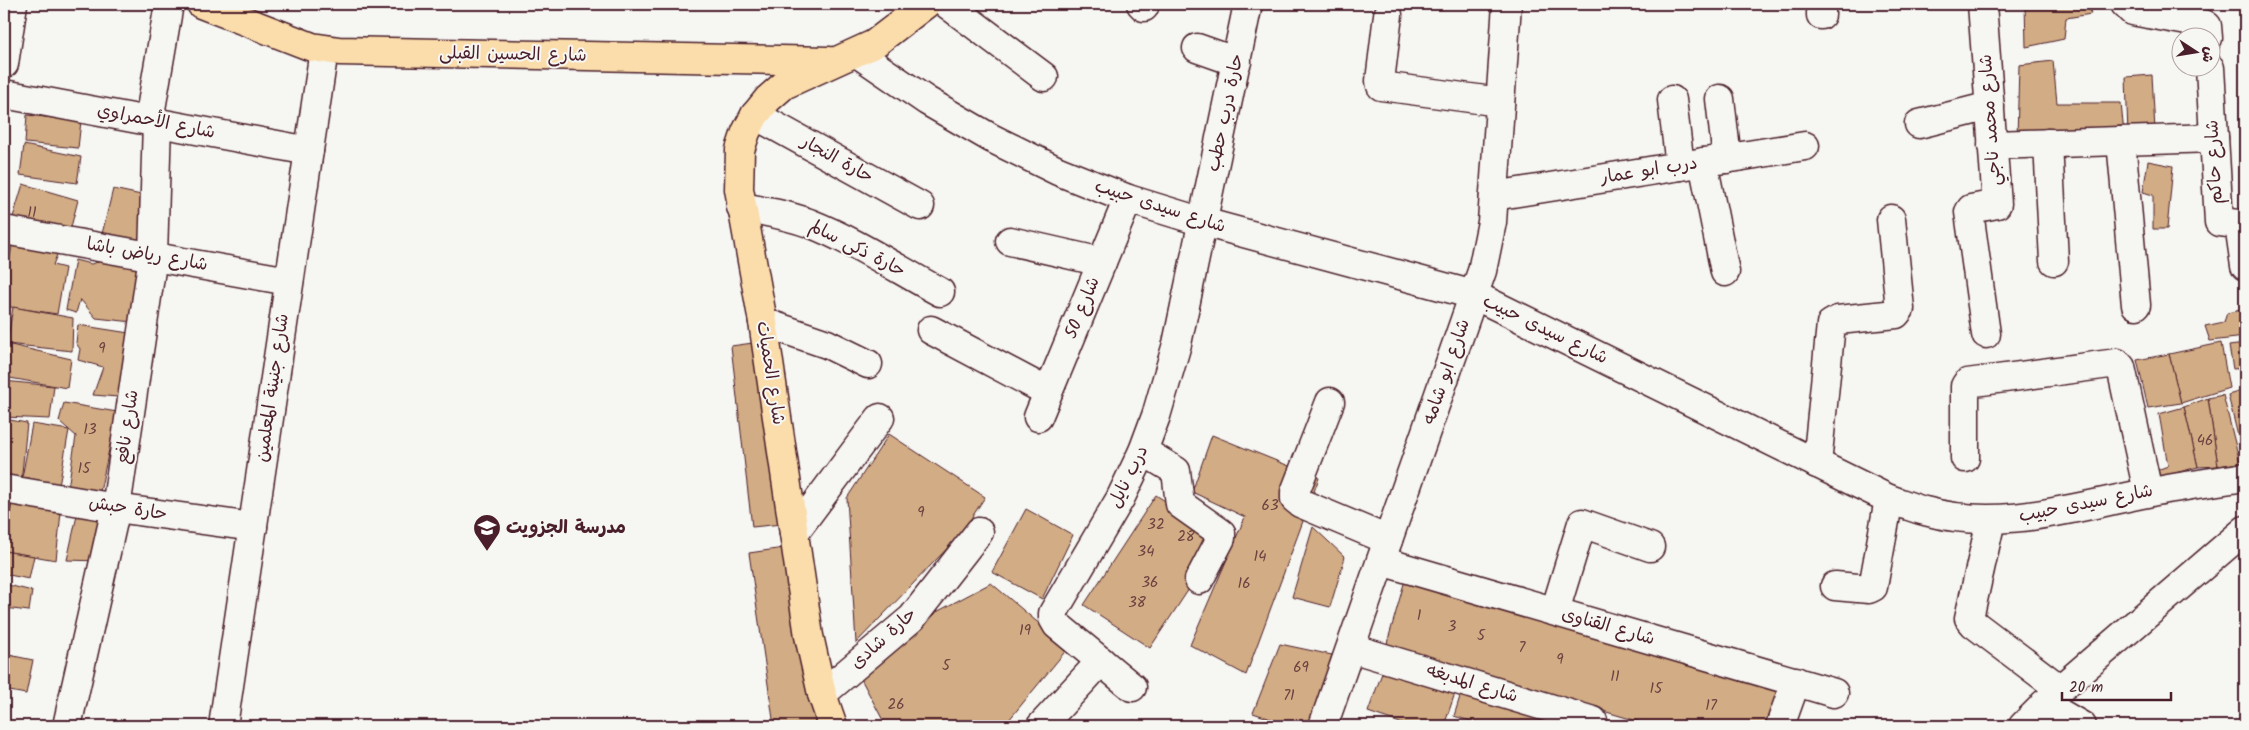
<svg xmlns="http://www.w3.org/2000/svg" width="2249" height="730" viewBox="0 0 2249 730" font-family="Kalam,'Playpen Sans Arabic',sans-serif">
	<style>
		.building { fill: #d2ac84; stroke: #4a1f2b }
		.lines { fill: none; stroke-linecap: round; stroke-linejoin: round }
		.minor-casing { stroke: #4a1f2b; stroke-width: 31 }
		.major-casing { stroke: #4a1f2b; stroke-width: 31 }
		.minor { stroke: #f6f6f2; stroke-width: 28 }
		.major { stroke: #fbddab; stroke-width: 28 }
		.labels { text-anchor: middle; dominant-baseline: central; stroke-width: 4; stroke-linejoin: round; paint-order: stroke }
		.number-label { font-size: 15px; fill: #6c4241 }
		.street-label { font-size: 18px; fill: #4a1f2b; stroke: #f6f6f2 }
		.poi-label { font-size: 18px; font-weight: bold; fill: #4a1f2b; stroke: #f6f6f2; text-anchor: start }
	</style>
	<rect width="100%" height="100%" fill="#f6f6f2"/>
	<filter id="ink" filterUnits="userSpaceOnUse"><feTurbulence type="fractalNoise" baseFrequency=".02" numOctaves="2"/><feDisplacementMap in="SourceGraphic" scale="10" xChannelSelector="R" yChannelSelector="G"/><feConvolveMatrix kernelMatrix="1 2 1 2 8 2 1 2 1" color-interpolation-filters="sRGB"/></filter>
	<g filter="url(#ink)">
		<g class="building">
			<polygon points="2025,4 2089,4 2091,14 2066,18 2064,39 2026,47"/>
			<polygon points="2053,61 2057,103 2121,103 2124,134 2017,138 2019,65"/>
			<polygon points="2152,75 2155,130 2128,135 2126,77"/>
			<polygon points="27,115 81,121 78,148 25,143"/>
			<polygon points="24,145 81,157 77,183 20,175"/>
			<polygon points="2148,161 2173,166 2167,229 2153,229 2153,195 2143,192"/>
			<polygon points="23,184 78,200 70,231 10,227"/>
			<polygon points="113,189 146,196 140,245 102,234"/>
			<polygon points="12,246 58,252 53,265 65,268 57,314 4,306 4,292"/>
			<polygon points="75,260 91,264 105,260 141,269 133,322 96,318 80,299 76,313 66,310"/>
			<polygon points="13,307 73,318 72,351 7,344"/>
			<polygon points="2245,309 2245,337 2210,341 2205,326 2224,322 2227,313"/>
			<polygon points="78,325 129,333 118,397 93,395 103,367 78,360 80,349 76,343"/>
			<polygon points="760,342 782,524 752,527 731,346"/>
			<polygon points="2221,343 2229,388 2181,403 2169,354"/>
			<polygon points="7,344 71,359 67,388 4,377 4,357"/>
			<polygon points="2245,344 2245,368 2233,369 2229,346"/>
			<polygon points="2169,354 2181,403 2148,408 2137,360"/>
			<polygon points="4,381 54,386 50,419 4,417"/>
			<polygon points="2245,390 2245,461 2244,461 2228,395"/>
			<polygon points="2223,395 2240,463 2218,466 2208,398"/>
			<polygon points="2208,398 2218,466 2198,467 2184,407"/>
			<polygon points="64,403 117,412 100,492 68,488 76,436 59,421"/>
			<polygon points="2184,407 2198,467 2160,477 2157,470 2168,466 2159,414"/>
			<polygon points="4,419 27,423 21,483 4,480"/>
			<polygon points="32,424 69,430 59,486 21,483"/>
			<polygon points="889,434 985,497 961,534 856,643 847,498"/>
			<polygon points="1212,435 1319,478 1246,675 1190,645 1245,517 1192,492"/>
			<polygon points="1156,495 1222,539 1150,648 1084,605"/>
			<polygon points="4,501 12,502 4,548"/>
			<polygon points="12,502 61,512 56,560 4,551"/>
			<polygon points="1026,509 1073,535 1042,599 992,572"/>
			<polygon points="78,511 108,520 99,561 67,560"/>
			<polygon points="1313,527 1345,557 1330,607 1292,597"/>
			<polygon points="791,547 815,724 774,726 749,553"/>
			<polygon points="4,551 34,556 29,579 4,574"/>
			<polygon points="1405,580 1786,692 1776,726 1654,726 1386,647"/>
			<polygon points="991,583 1068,648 1004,726 886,726 850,658"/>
			<polygon points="4,584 32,591 29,611 4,608"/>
			<polygon points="1280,644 1332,655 1310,726 1292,726 1253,713"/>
			<polygon points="4,654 33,660 26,694 4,690"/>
			<polygon points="1386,662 1457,687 1444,726 1409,726 1368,712"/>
			<polygon points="1463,687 1577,726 1486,726 1454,716"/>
			<polygon points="1135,720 1137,726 1119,726"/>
		</g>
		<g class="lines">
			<defs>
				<g id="minor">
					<polyline points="947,4 1044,77"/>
					<polyline points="1141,4 1144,7"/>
					<polyline points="1982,4 1997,204 1971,209 1969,212 1986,334"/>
					<polyline points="2125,4 2132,11 2204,24 2207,26 2208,38"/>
					<polyline points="1388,15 1380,81 1381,86 1500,102"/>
					<polyline points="1821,15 1821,4"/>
					<polyline points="1197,48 1237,62"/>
					<path d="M857,53l70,48 64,37 67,33 70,28 75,23 271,73 415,204c12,4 24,9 36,12 75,21 149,-4 222,-18 33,-7 66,-11 98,-16"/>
					<polyline points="4,64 13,4"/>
					<polyline points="2210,68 2219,222 2239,224 2245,266"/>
					<polyline points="4,94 309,151"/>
					<polyline points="1720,99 1727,159"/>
					<polyline points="1672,100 1680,166"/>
					<polyline points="755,115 920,206"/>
					<polyline points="149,121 169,4"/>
					<polyline points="1919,124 1990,106"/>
					<polyline points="2121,141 2136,305"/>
					<polyline points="2048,143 2054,261"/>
					<polyline points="1992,145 2214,138"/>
					<polyline points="1703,162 1725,272"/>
					<polyline points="1494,196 1805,146"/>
					<path d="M741,207c23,4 46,8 68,16 46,18 88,46 131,69"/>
					<polyline points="4,230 289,281"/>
					<polyline points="1010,241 1102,262"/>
					<polyline points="763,322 827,344 868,364"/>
					<polyline points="931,330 1048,392"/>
					<polyline points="1330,402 1295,492 1295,499 1300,503 1388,540"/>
					<polyline points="1038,417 1128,199"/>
					<polyline points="1143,451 1176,471 1180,504 1221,533 1221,538 1199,580"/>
					<polyline points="1965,458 1965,386 1967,383 2117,363 2121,367 2148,492"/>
					<polyline points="1817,464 1831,324 1838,320 1896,314 1900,309 1891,219"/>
					<polyline points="4,489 116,508 253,527"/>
					<polyline points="1991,520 1969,618 1974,624 2060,689"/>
					<polyline points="794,533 880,418"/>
					<polyline points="1381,561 1834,693"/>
					<polyline points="1835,586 1869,589 1873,587 1889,499"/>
					<polyline points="1555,611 1582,523 1650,547"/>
					<polyline points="1351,648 1593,721"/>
					<polyline points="1132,687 1057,625 1053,618 1053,613 1120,499 1143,451 1156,416 1177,344 1248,4"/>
					<polyline points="822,694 912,618 979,532"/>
					<polyline points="2044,704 2082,726"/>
					<polyline points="67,726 116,508 153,256 157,122"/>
					<polyline points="223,726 324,50"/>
					<polyline points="1041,726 1101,661"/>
					<polyline points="1323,726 1482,271 1492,222 1507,4"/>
					<polyline points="1780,726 1796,681"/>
					<polyline points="2023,726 2060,689 2245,530"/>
				</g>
				<g id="major">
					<polyline points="201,4 312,47 339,51 829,61"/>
					<polyline points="833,726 822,694 809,636 763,322 739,189 740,150 746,132 755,115 768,99 784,85 874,44 926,4"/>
				</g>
			</defs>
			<use href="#minor" class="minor-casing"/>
			<use href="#major" class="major-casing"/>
			<use href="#minor" class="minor"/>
			<use href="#major" class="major"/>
		</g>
	</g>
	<defs>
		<symbol id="school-pin" viewBox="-11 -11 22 30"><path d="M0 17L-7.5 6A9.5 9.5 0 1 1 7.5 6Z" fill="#4a1f2b" stroke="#f6f6f2"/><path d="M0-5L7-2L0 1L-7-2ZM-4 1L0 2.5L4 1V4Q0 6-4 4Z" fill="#fff"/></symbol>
	</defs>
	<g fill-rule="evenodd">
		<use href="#school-pin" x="471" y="512" width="32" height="43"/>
	</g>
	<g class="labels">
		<g class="number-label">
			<text x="32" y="213">11</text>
			<text x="102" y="349">9</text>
			<text x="90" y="430">13</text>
			<text x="2205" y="441">46</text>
			<text x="84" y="469">15</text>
			<text x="1270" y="506">63</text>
			<text x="921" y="513">9</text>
			<text x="1156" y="525">32</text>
			<text x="1186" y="537">28</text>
			<text x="1146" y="552">34</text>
			<text x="1260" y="557">14</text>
			<text x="1150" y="583">36</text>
			<text x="1244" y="584">16</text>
			<text x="1137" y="603">38</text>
			<text x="1419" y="616">1</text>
			<text x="1452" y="627">3</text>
			<text x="1025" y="631">19</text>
			<text x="1481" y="636">5</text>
			<text x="1522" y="648">7</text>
			<text x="1560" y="660">9</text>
			<text x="946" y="666">5</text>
			<text x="1301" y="668">69</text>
			<text x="1615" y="677">11</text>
			<text x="1656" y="689">15</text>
			<text x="1289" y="696">71</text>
			<text x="896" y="705">26</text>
			<text x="1711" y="706">17</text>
		</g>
		<g class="street-label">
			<text transform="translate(513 55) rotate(1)">شارع الحسين القبلى</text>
			<text transform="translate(1226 113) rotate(-78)">حارة درب حطب</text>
			<text transform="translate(1991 120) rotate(-94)">شارع محمد ناجي</text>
			<text transform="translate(156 122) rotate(11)">شارع الأحمراوي</text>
			<text transform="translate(837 160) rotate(29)">حارة النجار</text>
			<text transform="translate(2215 162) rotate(-93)">شارع حاكم</text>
			<text transform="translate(1649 171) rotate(-9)">درب ابو عمار</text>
			<text transform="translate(1160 207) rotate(18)">شارع سيدى حبيب</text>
			<text transform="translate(857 249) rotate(27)">حارة ذكى سالم</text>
			<text transform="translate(147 255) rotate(10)">شارع رياض باشا</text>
			<text transform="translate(1083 308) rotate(-68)">شارع 50</text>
			<text transform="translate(1545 330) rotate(26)">شارع سيدى حبيب</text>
			<text transform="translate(1447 372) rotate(-71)">شارع ابو شامه</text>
			<text transform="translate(770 373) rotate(81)">شارع الحميات</text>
			<text transform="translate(273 388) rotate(-82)">شارع جنينة المعلمين</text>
			<text transform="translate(128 427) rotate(-82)">شارع نافع</text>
			<text transform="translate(1129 477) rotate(-64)">درب نايل</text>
			<text transform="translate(2086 504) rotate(-11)">شارع سيدى حبيب</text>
			<text transform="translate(128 509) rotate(9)">حارة حبش</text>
			<text transform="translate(1608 627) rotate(16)">شارع القناوى</text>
			<text transform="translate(884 639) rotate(-42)">حارة شادى</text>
			<text transform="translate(1472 684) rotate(17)">شارع المدبغه</text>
		</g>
		<g class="poi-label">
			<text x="506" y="528">مدرسة الجزويت</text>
		</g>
	</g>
	<rect width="2249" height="730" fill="none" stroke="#f6f6f2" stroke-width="20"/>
	<rect x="10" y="10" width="2229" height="710" fill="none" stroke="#4a1f2b" stroke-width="2" filter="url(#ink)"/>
	<g transform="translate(2196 52) rotate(102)"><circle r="24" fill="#f6f6f2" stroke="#b1a0a2"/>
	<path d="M0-4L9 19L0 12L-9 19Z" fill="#4a1f2b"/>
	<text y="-8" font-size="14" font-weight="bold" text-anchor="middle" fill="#4a1f2b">ش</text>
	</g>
	<path d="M2062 692v8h109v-8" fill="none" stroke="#4a1f2b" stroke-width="2.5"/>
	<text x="2069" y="692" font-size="15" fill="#4a1f2b" stroke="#f6f6f2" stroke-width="4" paint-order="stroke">20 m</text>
</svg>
